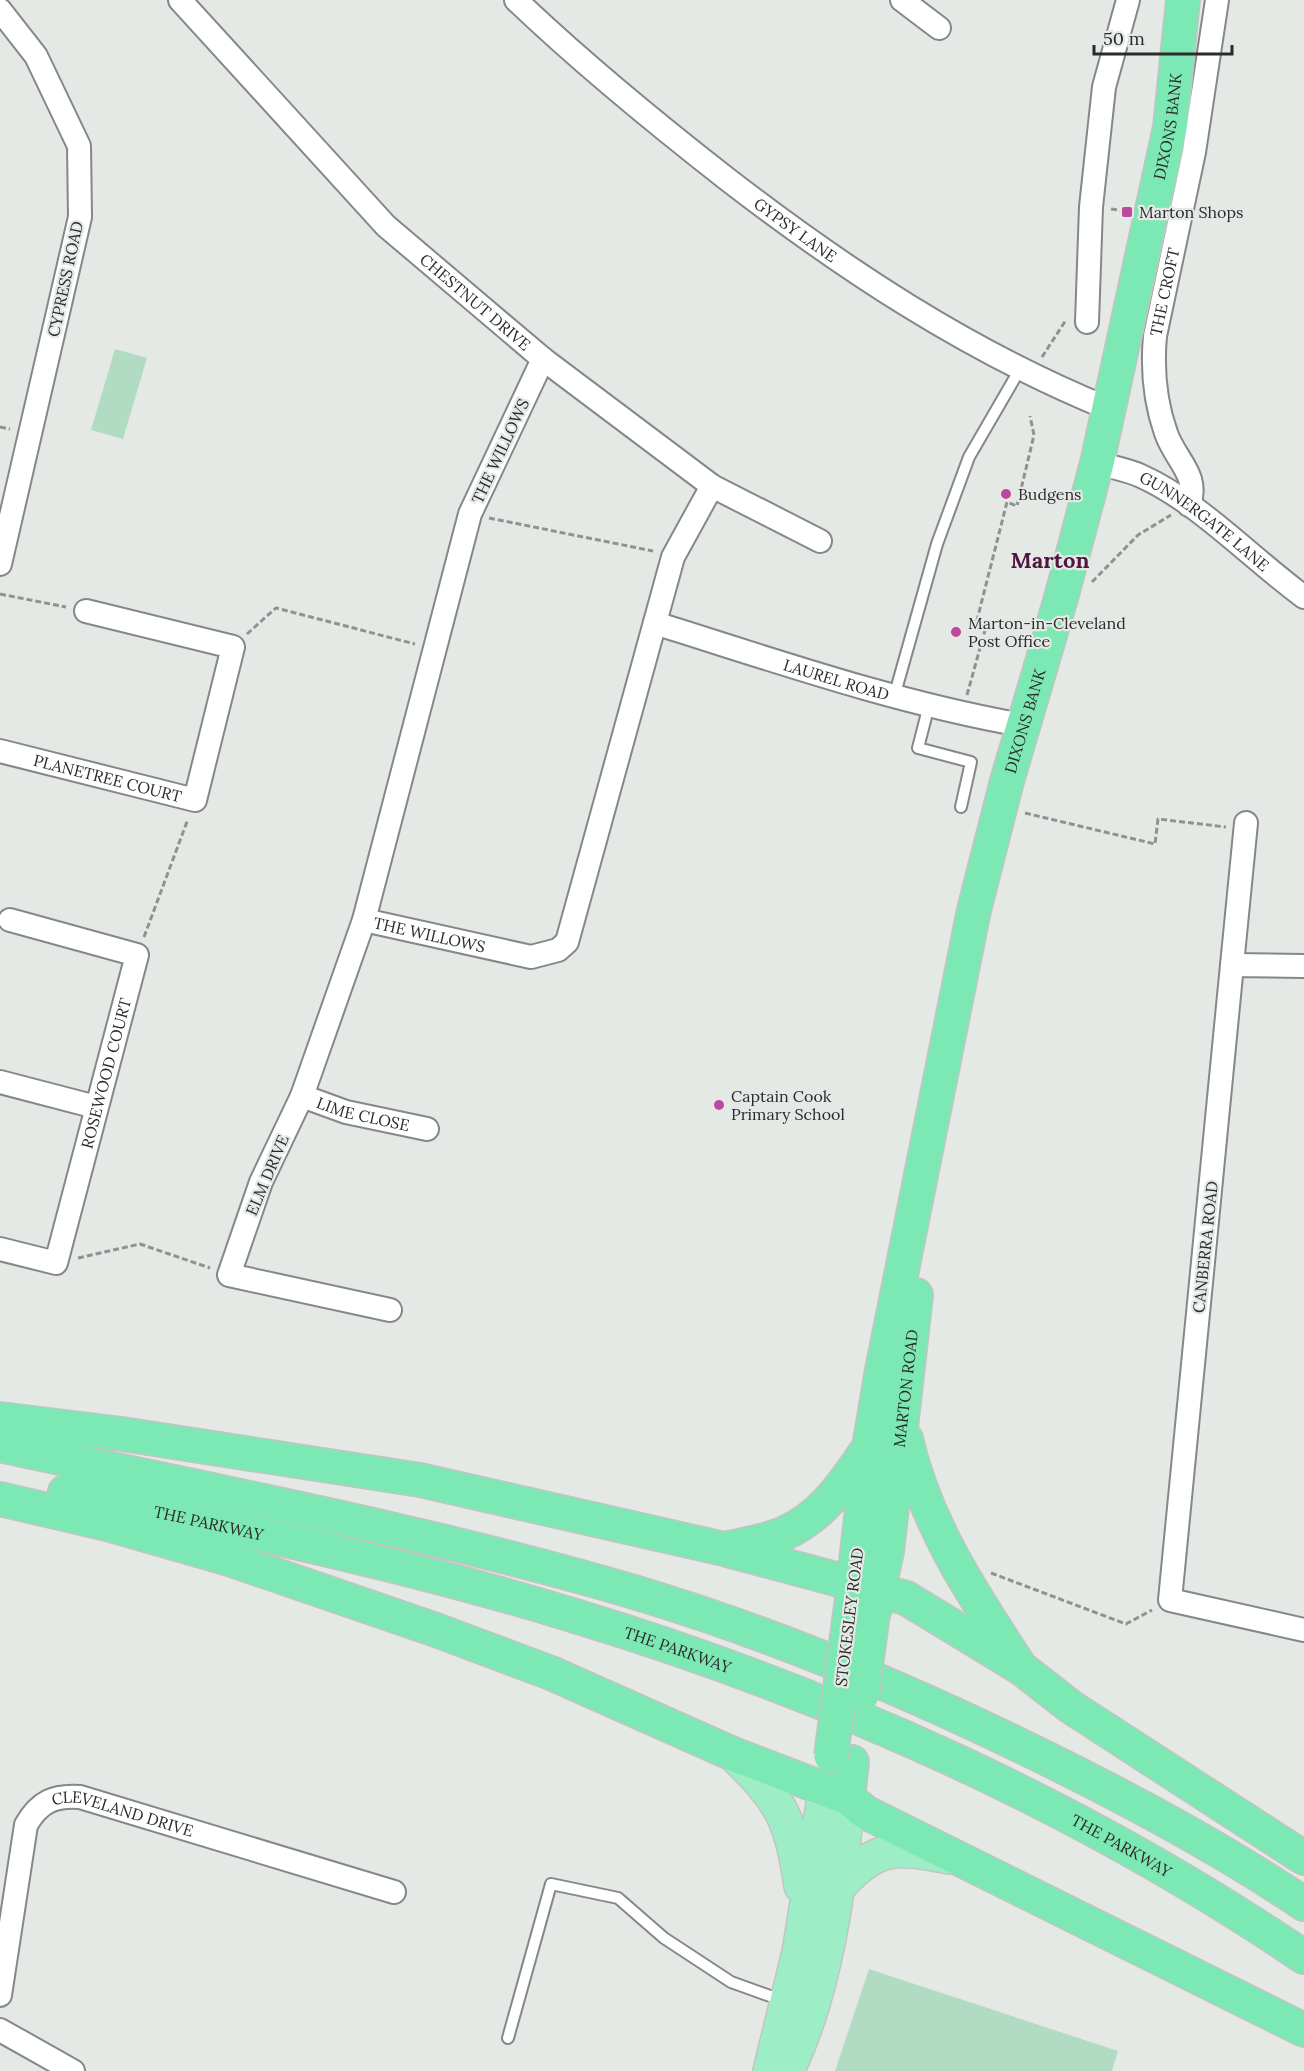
<svg xmlns="http://www.w3.org/2000/svg" width="1304" height="2071" viewBox="0 0 1304 2071" font-family="Lora,serif">
	<style>
		.green { fill: #b1dcc3 }
		.lines { fill: none; stroke-linecap: round; stroke-linejoin: round }
		.service-casing { stroke: #848886; stroke-width: 14 }
		.minor-casing { stroke: #848886; stroke-width: 26 }
		.primary-casing { stroke: #c3c4c3; stroke-width: 36 }
		.trunk-casing { stroke: #c3c4c3; stroke-width: 36 }
		.path { stroke: #909290; stroke-width: 3; stroke-dasharray: 6 3; stroke-linecap: butt }
		.service { stroke: #fff; stroke-width: 10 }
		.minor { stroke: #fff; stroke-width: 22 }
		.primary { stroke: #9deec7; stroke-width: 33 }
		.trunk { stroke: #7ce8b4; stroke-width: 33 }
		.trunk-bridge-casing { stroke: #c3c4c3; stroke-width: 36; stroke-linecap: butt }
		.trunk-bridge { stroke: #7ce8b4; stroke-width: 33 }
		.poi-dot { fill: #be489f; stroke: #e5e9e6; stroke-width: 2 }
		.labels { text-anchor: middle; dominant-baseline: central; stroke-width: 4.5; stroke-linejoin: round; paint-order: stroke }
		.street-label { font-size: 16px; fill: #2a2b2a; stroke: #e5e9e6 }
		.poi-label { font-size: 16px; fill: #2a2b2a; stroke: #e5e9e6; text-anchor: start }
		.district-label { font-size: 22px; font-weight: bold; fill: #4e1640; stroke: #e5e9e6 }
	</style>
	<rect width="100%" height="100%" fill="#e5e9e6"/>
	<g class="green">
		<polygon points="115,349 147,358 123,439 91,430"/>
		<polygon points="869,1969 1118,2051 1112,2071 835,2071"/>
	</g>
	<g class="lines">
		<defs>
			<g id="service">
				<polyline points="894,697 937,544 969,457 1020,369"/>
				<polyline points="929,705 918,748 971,762 961,807"/>
				<polyline points="508,2038 551,1884 618,1898 664,1938 731,1982 784,2001"/>
			</g>
			<g id="minor">
				<path id="s1" d="M180,0l206,226 157,133 169,127 108,55"/>
				<path id="s2" d="M516,0c67,64 138,122 211,179 118,91 241,172 380,229"/>
				<polyline points="902,0 939,28"/>
				<polyline points="0,10 36,56 79,146 80,217 0,564"/>
				<polyline points="1087,322 1091,207 1104,87 1128,0"/>
				<path id="s3" d="M543,359l-73,155 -106,406 167,37 27,-7 9,-8 106,-385 39,-71"/>
				<path id="s4" d="M1097,463c14,4 31,7 44,13 58,26 111,83 163,121"/>
				<path id="s5" d="M1189,505c11,-30 -14,-45 -23,-72 -11,-31 -14,-64 -11,-97l39,-184 23,-152"/>
				<path id="s6" d="M655,623c121,38 242,80 367,102"/>
				<path id="s7" d="M0,751l195,49 38,-153 -147,-36"/>
				<polyline points="364,920 302,1096 261,1182 229,1275 390,1310"/>
				<polyline points="1232,965 1246,823"/>
				<polyline points="1304,966 1232,965 1170,1600 1304,1630"/>
				<polyline points="0,1082 96,1107"/>
				<path id="s8" d="M302,1096l44,16 81,17"/>
				<path id="s9" d="M0,1249l56,14 81,-308 -127,-35"/>
				<path id="s10" d="M0,1995l26,-170c13,-23 28,-30 54,-28l314,95"/>
				<polyline points="0,2030 73,2071"/>
			</g>
			<g id="primary">
				<path d="M733,1754c49,47 58,65 68,132"/>
				<path d="M840,1885c39,-41 56,-38 109,-28"/>
				<polyline points="770,2071 799,1952 825,1791"/>
				<path d="M787,2071c39,-78 53,-187 61,-273"/>
			</g>
			<g id="trunk">
				<polyline points="0,1419 122,1434 420,1480 724,1549 906,1598 1021,1668 1071,1707 1304,1858"/>
				<path d="M906,1439c19,83 65,153 111,223"/>
				<path d="M0,1445c211,46 427,86 634,147 134,40 264,94 389,155 97,47 192,97 281,157"/>
				<path id="s11" d="M65,1492c169,36 341,72 507,123 258,78 509,191 732,342"/>
				<polyline points="0,1499 107,1524 229,1559 436,1630 551,1673 733,1754 848,1798 865,1812 1304,2030"/>
				<path d="M729,1548c17,-4 37,-7 54,-14 39,-17 61,-50 84,-84"/>
				<path id="s12" d="M851,1606l18,-159 13,-77 92,-460 33,-129 54,-183 36,-135 73,-336 13,-127"/>
				<path id="s13" d="M874,1612l13,-61 29,-256"/>
				<polyline points="848,1798 852,1762"/>
			</g>
		</defs>
		<use href="#service" class="service-casing"/>
		<use href="#minor" class="minor-casing"/>
		<use href="#primary" class="primary-casing"/>
		<use href="#trunk" class="trunk-casing"/>
		<g class="path">
			<polyline points="1111,209 1125,211"/>
			<polyline points="1042,357 1066,320"/>
			<polyline points="0,427 10,429"/>
			<polyline points="489,518 653,551"/>
			<polyline points="1092,582 1138,535 1171,515"/>
			<polyline points="0,594 66,607"/>
			<polyline points="247,634 276,608 415,644"/>
			<polyline points="967,695 985,630 976,624 1007,502 1017,506 1034,435 1030,416"/>
			<polyline points="1025,813 1155,844 1158,819 1226,827"/>
			<polyline points="144,937 188,819"/>
			<polyline points="78,1258 140,1244 210,1268"/>
			<polyline points="991,1573 1126,1624 1152,1610"/>
		</g>
		<use href="#service" class="service"/>
		<use href="#minor" class="minor"/>
		<use href="#primary" class="primary"/>
		<use href="#trunk" class="trunk"/>
		<defs>
			<g id="trunk-bridge">
				<polyline points="862,1695 873,1613"/>
				<polyline points="831,1756 851,1606"/>
			</g>
		</defs>
		<use href="#trunk-bridge" class="trunk-bridge-casing"/>
		<use href="#trunk-bridge" class="trunk-bridge"/>
	</g>
	<g class="poi-dot">
		<rect x="1121" y="206" width="12" height="12" rx="3"/>
		<circle cx="1006" cy="494" r="6"/>
		<circle cx="956" cy="632" r="6"/>
		<circle cx="719" cy="1105" r="6"/>
	</g>
	<g class="labels">
		<g class="street-label">
			<text stroke="none"><textPath href="#s12" startOffset="1515">DIXONS BANK</textPath></text>
			<text stroke="none"><textPath href="#s2" startOffset="362">GYPSY LANE</textPath></text>
			<text transform="translate(65 279) rotate(-78)">CYPRESS ROAD</text>
			<text stroke="none"><textPath href="#s5" startOffset="222">THE CROFT</textPath></text>
			<text stroke="none"><textPath href="#s1" startOffset="423">CHESTNUT DRIVE</textPath></text>
			<text transform="translate(500 451) rotate(-65)">THE WILLOWS</text>
			<text stroke="none"><textPath href="#s4" startOffset="124">GUNNERGATE LANE</textPath></text>
			<text stroke="none"><textPath href="#s6" startOffset="190">LAUREL ROAD</textPath></text>
			<text stroke="none"><textPath href="#s12" startOffset="903">DIXONS BANK</textPath></text>
			<text stroke="none"><textPath href="#s7" startOffset="111">PLANETREE COURT</textPath></text>
			<text stroke="none"><textPath href="#s3" startOffset="658">THE WILLOWS</textPath></text>
			<text stroke="none"><textPath href="#s9" startOffset="254">ROSEWOOD COURT</textPath></text>
			<text stroke="none"><textPath href="#s8" startOffset="64">LIME CLOSE</textPath></text>
			<text transform="translate(267 1175) rotate(-67)">ELM DRIVE</text>
			<text transform="translate(1205 1247) rotate(-84)">CANBERRA ROAD</text>
			<text stroke="none"><textPath href="#s13" startOffset="226">MARTON ROAD</textPath></text>
			<text stroke="none"><textPath href="#s11" startOffset="147">THE PARKWAY</textPath></text>
			<text transform="translate(849 1617) rotate(-83)">STOKESLEY ROAD</text>
			<text stroke="none"><textPath href="#s11" startOffset="633">THE PARKWAY</textPath></text>
			<text stroke="none"><textPath href="#s10" startOffset="282">CLEVELAND DRIVE</textPath></text>
			<text stroke="none"><textPath href="#s11" startOffset="1119">THE PARKWAY</textPath></text>
		</g>
		<g class="poi-label">
			<text x="1139" y="212">Marton Shops</text>
			<text x="1018" y="494">Budgens</text>
			<text x="968" y="623">Marton-in-Cleveland<tspan x="968" dy="18">Post Office</tspan></text>
			<text x="731" y="1096">Captain Cook<tspan x="731" dy="18">Primary School</tspan></text>
		</g>
		<g class="district-label">
			<text x="1050" y="560">Marton</text>
		</g>
	</g>
	<path d="M1094 45v9h138v-9" fill="none" stroke="#2a2b2a" stroke-width="3"/>
	<text x="1103" y="45" font-size="18" fill="#2a2b2a" stroke="#e5e9e6" stroke-width="4.5" paint-order="stroke">50 m</text>
</svg>
